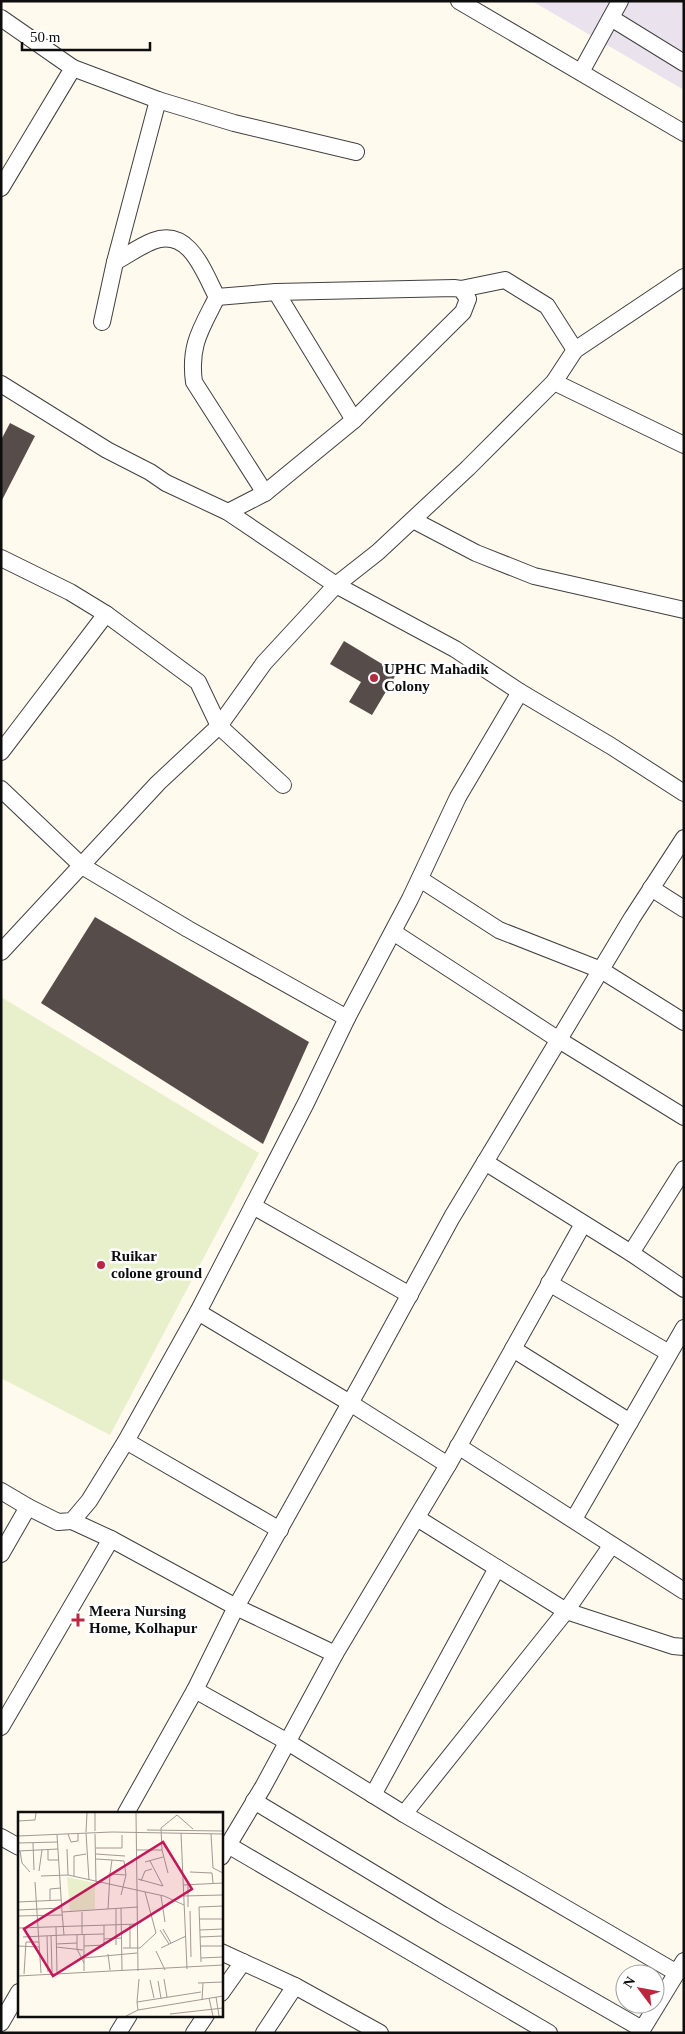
<svg xmlns="http://www.w3.org/2000/svg" width="685" height="2034" viewBox="0 0 685 2034" font-family="Georgia,serif">
	<style>
		.industrial { fill: #eae2ec }
		.pitch { fill: #e7f0ca }
		.building { fill: #564d4a }
		.lines { fill: none; stroke-linecap: round; stroke-linejoin: round }
		.minor-casing { stroke: #404040; stroke-width: 18 }
		.minor { stroke: #fff; stroke-width: 16 }
		.poi-dot { fill: #bc2740; stroke: #fff; stroke-width: 2 }
		.labels { text-anchor: middle; dominant-baseline: central; stroke-width: 5; stroke-linejoin: round; paint-order: stroke }
		.poi-label { font-size: 15px; font-weight: bold; fill: #0d0d0d; stroke: #fff; text-anchor: start }
		.inset-road { fill: none; stroke: #9e9b94; stroke-width: 1 }
		.view { fill: #c2185b; fill-opacity: 0.15; stroke: #c2185b; stroke-width: 2.5 }
		.inset-edge { fill: none; stroke: #0d0d0d; stroke-width: 2.5 }
	</style>
	<rect width="100%" height="100%" fill="#fff9ee"/>
	<polygon class="industrial" points="532,1 684,1 684,90"/>
	<polygon class="pitch" points="1,997 259,1153 110,1435 1,1378"/>
	<g class="building">
		<polygon points="10,423 35,436 1,502 1,440"/>
		<polygon points="344,641 397,673 372,715 349,702 361,682 330,664"/>
		<polygon points="95,917 309,1042 263,1144 41,1003"/>
	</g>
	<g class="lines">
		<defs>
			<g id="minor">
				<polyline points="459,1 684,133"/>
				<polyline points="1,18 73,68 1,188"/>
				<polyline points="611,18 684,63"/>
				<polyline points="73,68 158,100 234,123 356,152"/>
				<polyline points="581,72 620,1"/>
				<path d="M115,262c13,-7 25,-16 38,-21 37,-14 51,32 64,56"/>
				<polyline points="461,289 505,280 547,306 575,350"/>
				<polyline points="276,292 354,420"/>
				<polyline points="217,297 276,292 454,288 461,289 468,299 463,312 354,420 265,493 228,512"/>
				<path d="M217,297c-16,32 -28,48 -23,85l71,111"/>
				<polyline points="102,322 115,262 158,100"/>
				<polyline points="554,382 684,445"/>
				<polyline points="1,384 107,450 150,472 166,483 228,512 336,585 455,649 520,692 611,746 684,793"/>
				<polyline points="413,520 476,553 534,576 684,610"/>
				<polyline points="1,558 70,592 106,614"/>
				<polyline points="1,752 106,614 198,682 219,726 283,785"/>
				<polyline points="1,789 82,866 188,929 347,1018"/>
				<polyline points="420,879 499,930 601,970 684,1022"/>
				<polyline points="651,888 684,909"/>
				<polyline points="393,932 559,1040 684,1117"/>
				<polyline points="1,952 158,783 219,726 264,663 336,585 378,552 468,468 554,382 575,350 684,277"/>
				<polyline points="485,1162 631,1253 684,1289"/>
				<polyline points="253,1206 410,1295"/>
				<polyline points="631,1253 684,1169"/>
				<polyline points="549,1283 669,1353"/>
				<polyline points="198,1312 350,1403 448,1465"/>
				<polyline points="513,1349 630,1422"/>
				<polyline points="126,1441 280,1530"/>
				<polyline points="458,1446 684,1591"/>
				<polyline points="1,1491 28,1507 58,1522 72,1521 89,1501 126,1441 198,1312 306,1103 347,1018 410,899 458,797 520,692"/>
				<polyline points="417,1518 566,1611 673,1646 684,1647"/>
				<polyline points="574,1519 684,1328"/>
				<polyline points="72,1521 111,1539 236,1607 335,1654 263,1787 221,1857"/>
				<polyline points="1,1554 28,1507"/>
				<polyline points="335,1654 448,1465 583,1224"/>
				<polyline points="195,1690 286,1741 404,1814 677,1973"/>
				<polyline points="1,1727 111,1539"/>
				<polyline points="373,1795 497,1568"/>
				<polyline points="254,1801 443,1915 642,2029"/>
				<polyline points="126,1813 195,1690 236,1607 363,1380 452,1217 632,918 684,838"/>
				<polyline points="404,1814 566,1611 611,1546"/>
				<polyline points="1,1837 19,1847"/>
				<polyline points="228,1845 549,2033"/>
				<polyline points="221,1952 295,1986 380,2033"/>
				<polyline points="221,1993 243,1962"/>
				<polyline points="1,2023 19,1992"/>
				<polyline points="118,2033 129,2015"/>
				<polyline points="194,2033 206,2015"/>
				<polyline points="264,2033 295,1986"/>
				<polyline points="640,2033 684,1961"/>
			</g>
		</defs>
		<use href="#minor" class="minor-casing"/>
		<use href="#minor" class="minor"/>
	</g>
	<g class="poi-dot">
		<circle cx="374" cy="678" r="5"/>
		<circle cx="101" cy="1265" r="5"/>
		<path d="M75.5 1612.5h5v5h5v5h-5v5h-5v-5h-5v-5h5z"/>
	</g>
	<g class="labels">
		<g class="poi-label">
			<text x="384" y="669">UPHC Mahadik<tspan x="384" dy="17">Colony</tspan></text>
			<text x="111" y="1256">Ruikar<tspan x="111" dy="17">colone ground</tspan></text>
			<text x="89" y="1611">Meera Nursing<tspan x="89" dy="17">Home, Kolhapur</tspan></text>
		</g>
	</g>
	<g transform="translate(18 1812)">
		<rect width="205" height="205" fill="#fff9ee"/>
		<path d="M49,65l28,6v26l-25,2z" fill="#e7f0ca"/>
		<path class="inset-road" d="M118,1l2,158M182,1h23M0,9l17,-1 1,-7M129,18l76,1M77,19v-18M68,20l1,-19M68,21l3,47M163,21l6,136M50,22l3,8 7,-1v-7M77,22l1,48M193,22l2,34 10,5M39,23l5,77 76,-5M0,24l94,-4 111,2M0,31l40,-1M15,31l1,27M78,36h26v-13M49,37l1,26M30,38v10h11M118,38h26l-1,-22 16,-13 16,14M144,38l6,23M0,39l40,-2M2,39l2,12 8,9M78,42l29,2M78,47l16,1 -2,14M94,48l12,1 2,14M127,50l18,-5M21,59l3,-21M172,60l22,1 1,10M23,64l27,-1 96,21 20,9M56,64v-20l12,-2M120,67l25,7 -13,-25M123,69l4,-10 7,-2M17,70l6,91M165,73l40,-2M143,84l4,26M165,84l40,-1M32,88v-11l11,-1M0,90l43,-2M170,95v-23M103,96l1,62M90,97l2,-35 16,1 -5,20M0,98l43,-2M172,99l1,46M64,100v23M0,104l44,-1M181,107h24M38,115l1,45M0,116l120,-4M145,117l8,14M142,118l9,14M182,118l23,-1M46,123l40,-1M59,123v14l7,14M66,123v36M29,124l1,36M33,124l1,36M5,125l41,-2 -2,-23M182,125l23,-1M86,127l18,-1M38,132l21,-1M98,133v-37M0,134l21,1M66,134l20,-1v-20M182,134h23M38,135l27,3M105,136h17l16,-15 -11,-41M112,136v-24M143,136l25,-12M138,139l9,19M90,142l2,16M65,146l54,-5M183,146l22,-1M183,150l-2,-55 24,-1M6,162l2,-32h13M0,164l205,-11M146,167l3,18M132,168l4,18M140,169l3,17M180,171l25,-1M198,185l3,19M191,186l4,18M184,188l1,-17M119,190l2,-23M120,198l-1,-8 64,-10M152,202l53,-6M108,204l12,-6 85,-14"/>
		<path class="view" d="M145,30l29,47 -139,87 -29,-47z"/>
		<rect width="205" height="205" class="inset-edge"/>
	</g>
	<rect width="685" height="2034" fill="none" stroke="#0d0d0d" stroke-width="5"/>
	<g transform="translate(640 1989) rotate(302)"><circle r="24" fill="#ffffff" stroke="#9e9e9e"/>
	<path d="M0-4L9 19L0 12L-9 19Z" fill="#bc2740"/>
	<text y="-8" font-size="14" font-weight="bold" text-anchor="middle" fill="#0d0d0d">N</text>
	</g>
	<path d="M22 42v8h128v-8" fill="none" stroke="#0d0d0d" stroke-width="2.5"/>
	<text x="30" y="42" font-size="15" fill="#0d0d0d" stroke="#ffffff" stroke-width="4" paint-order="stroke">50 m</text>
</svg>
